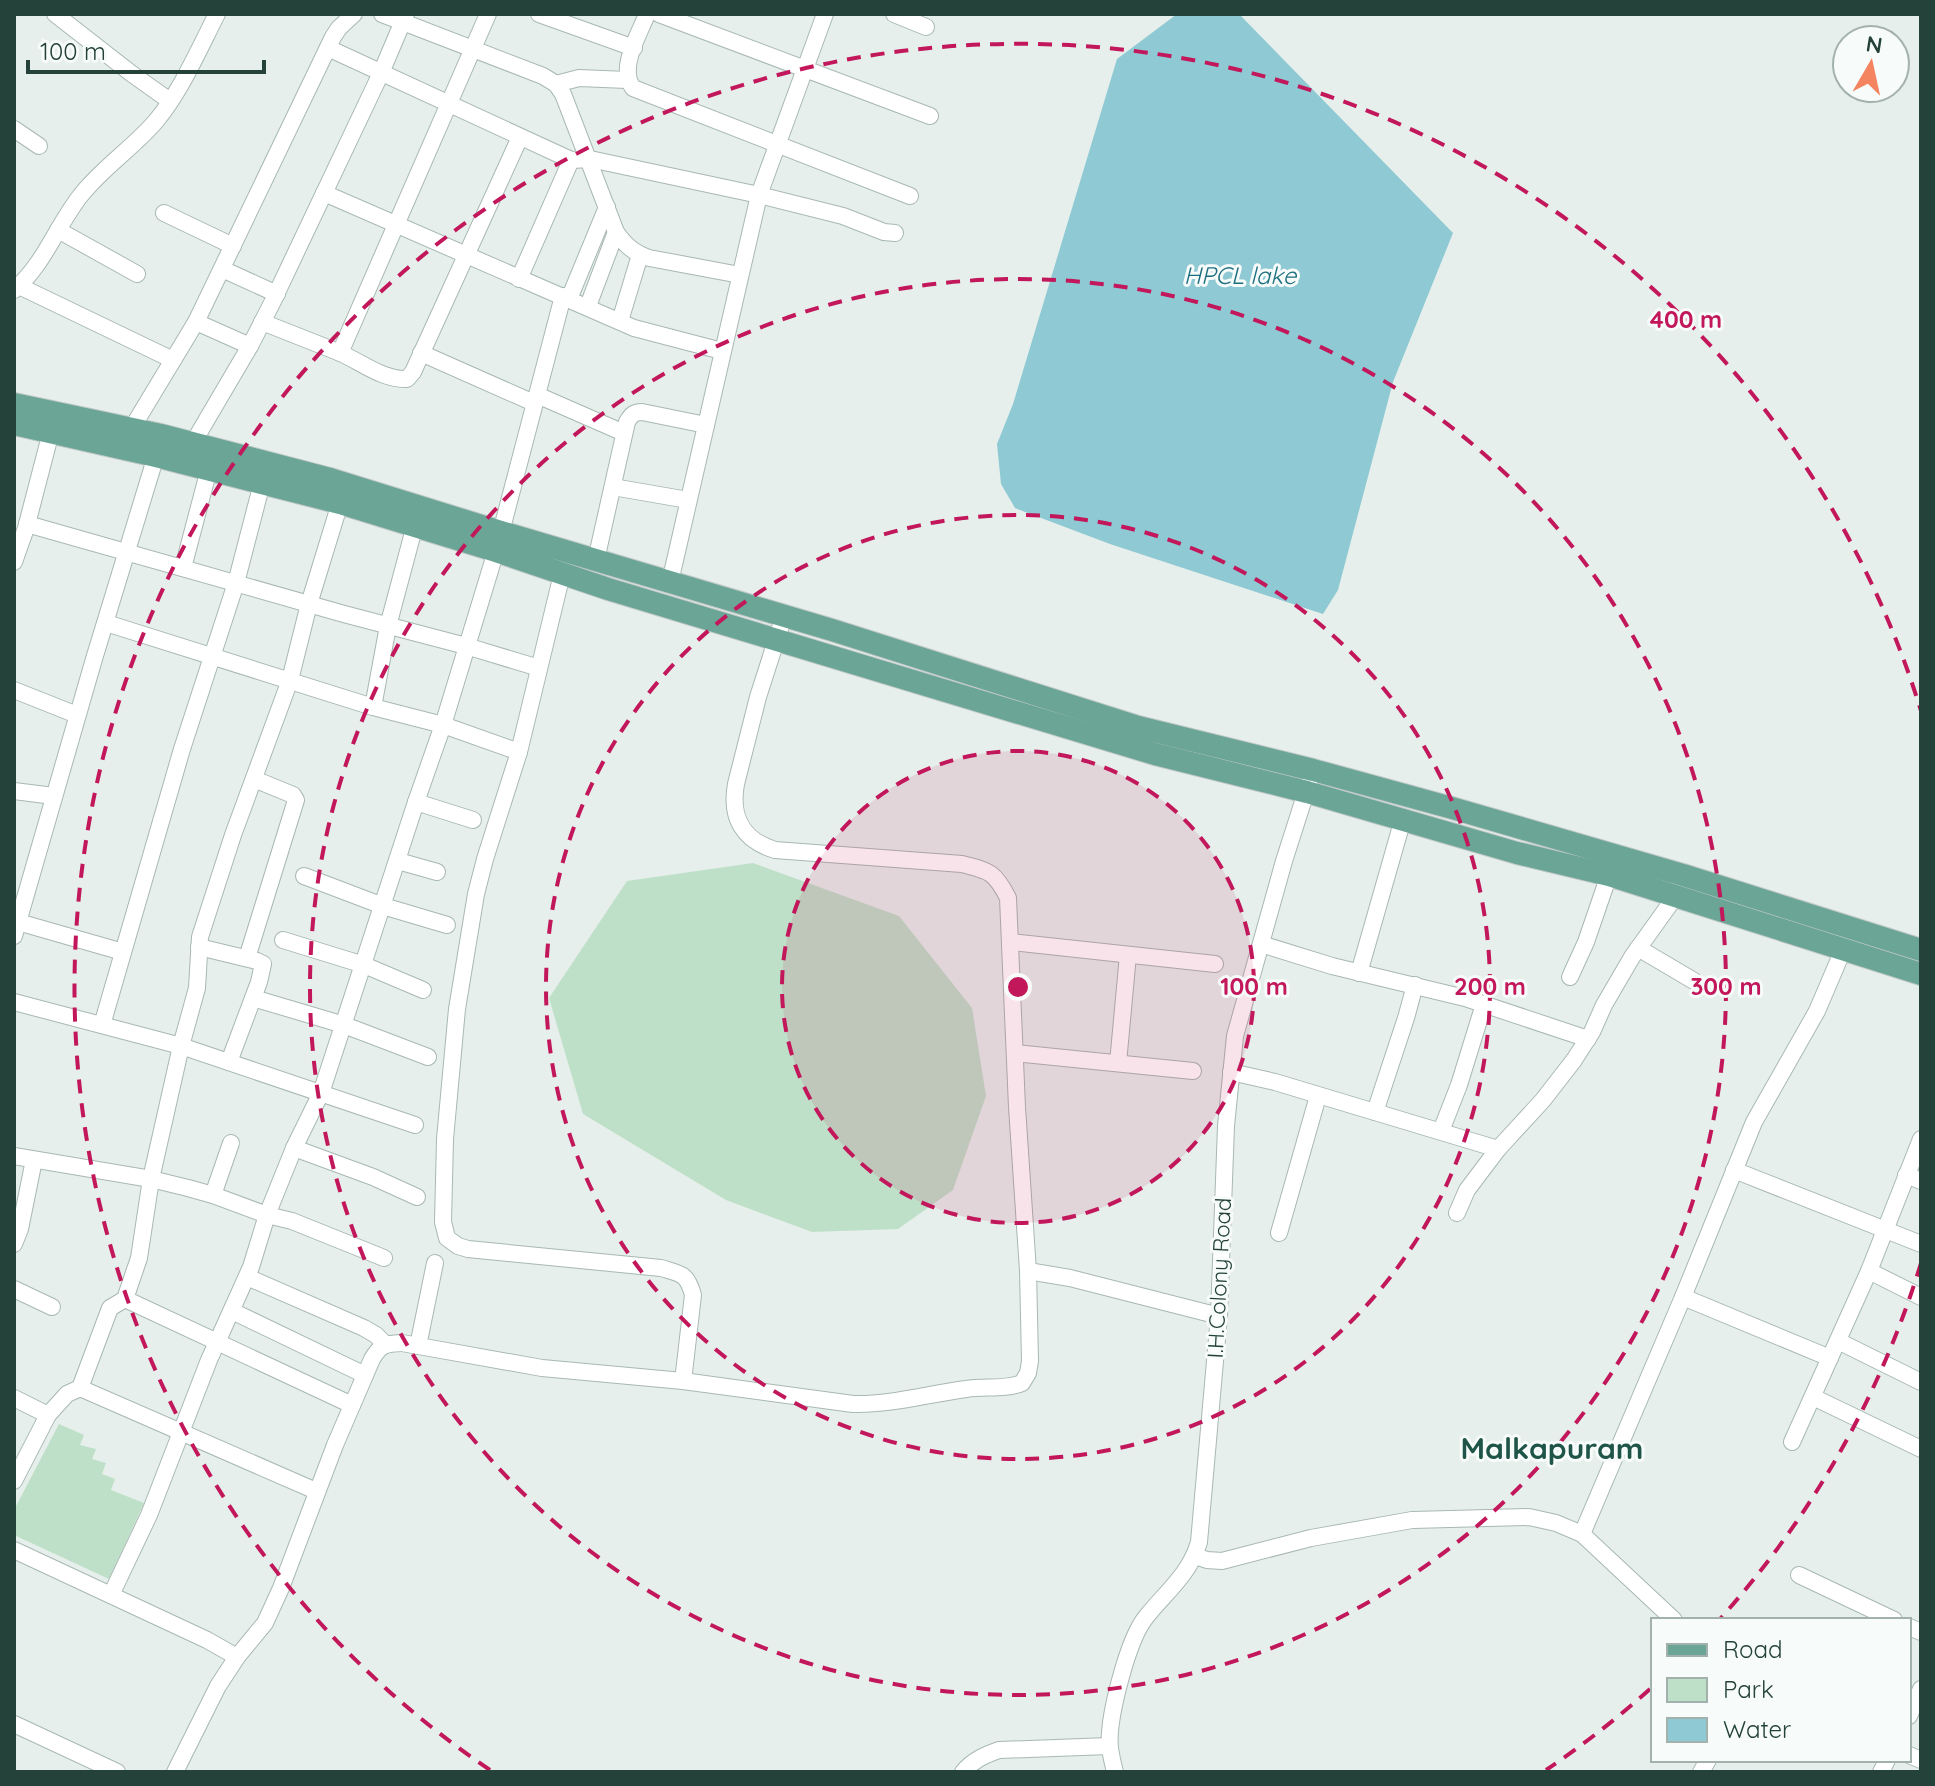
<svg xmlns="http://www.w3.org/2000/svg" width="1935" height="1786" viewBox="0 0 1935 1786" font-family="Quicksand,sans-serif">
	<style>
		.green { fill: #bfe0c8 }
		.water { fill: #8ec9d4 }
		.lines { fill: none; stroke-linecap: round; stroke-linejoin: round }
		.minor-casing { stroke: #a8b8b2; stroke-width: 18 }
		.major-casing { stroke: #c2cac8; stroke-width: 24 }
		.minor { stroke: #fff; stroke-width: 16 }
		.major { stroke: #6aa596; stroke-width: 22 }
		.ring { fill: none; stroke: #c2185b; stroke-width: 4; stroke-dasharray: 14 10 }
		.labels { text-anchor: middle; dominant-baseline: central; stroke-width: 6; stroke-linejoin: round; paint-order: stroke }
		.street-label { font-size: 22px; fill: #24423a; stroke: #f7fbf9 }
		.water-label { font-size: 24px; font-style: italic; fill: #1c6f80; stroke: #f7fbf9 }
		.district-label { font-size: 30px; font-weight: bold; fill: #1f5548; stroke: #f7fbf9 }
		.centre { fill: #c2185b; stroke: #f7fbf9; stroke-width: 4 }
		.ring-label { font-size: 24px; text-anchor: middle; font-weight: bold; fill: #c2185b; stroke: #f7fbf9; stroke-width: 6; stroke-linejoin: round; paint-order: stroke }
	</style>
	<rect width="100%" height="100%" fill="#e6efeb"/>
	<g class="green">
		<polygon points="753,863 899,916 972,1008 986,1096 953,1190 898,1229 812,1232 726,1200 583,1114 549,998 627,881"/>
		<polygon points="59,1424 84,1435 80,1445 96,1449 92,1459 106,1463 102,1474 115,1479 111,1490 144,1503 109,1579 14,1535 14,1510"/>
	</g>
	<polygon class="water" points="1177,14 1239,14 1453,233 1393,382 1338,590 1323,614 1110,544 1015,508 1001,484 997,444 1013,404 1117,59"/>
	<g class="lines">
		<defs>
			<g id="minor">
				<polyline points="55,14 132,74 170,101"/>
				<path d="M382,14l161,62 13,8 7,10 53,138c9,13 18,21 33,26l91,17"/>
				<polyline points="539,14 634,48"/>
				<path d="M647,14c-8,21 -29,54 -14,74l277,108"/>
				<polyline points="659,14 930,116"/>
				<polyline points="894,14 926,27"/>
				<polyline points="328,48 571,160 590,159 759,195 843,216 884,232 895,233"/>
				<polyline points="556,84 579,78 627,80"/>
				<polyline points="14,129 39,146"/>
				<polyline points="324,193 634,328 722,351"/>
				<polyline points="164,213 233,246"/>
				<polyline points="58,230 137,274"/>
				<polyline points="222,269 277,294"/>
				<polyline points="519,279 571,160"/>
				<polyline points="19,286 173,360"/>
				<path d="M14,290c30,-25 43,-65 67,-95 22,-28 52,-47 75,-74 25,-30 43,-72 61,-107"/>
				<polyline points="569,299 607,207"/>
				<polyline points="588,306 616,232"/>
				<polyline points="620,321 640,255"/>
				<polyline points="196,322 250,346"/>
				<path d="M262,322c25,10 51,20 76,30 22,9 44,28 69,27l6,-7 107,-235"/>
				<polyline points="340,353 488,14"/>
				<polyline points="421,353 534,403"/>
				<polyline points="537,395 624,433"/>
				<polyline points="132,428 196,322 333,37 339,28 354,14"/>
				<polyline points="193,443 250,346 272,303 381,73 406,14"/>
				<polyline points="613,487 688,500"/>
				<polyline points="27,524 344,614 466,646 539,668"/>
				<polyline points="501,532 563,296"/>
				<path d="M596,560l31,-138c4,-7 7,-10 15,-10l64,13"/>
				<polyline points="14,562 26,528 51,432"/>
				<polyline points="183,568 209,469"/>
				<path d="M562,574l-43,178 -34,107 -9,35 -19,115 -12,130 -2,83 4,16 11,8 10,3 193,19c20,6 26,5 32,27l-10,86"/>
				<polyline points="670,582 759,195 825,14"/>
				<polyline points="106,623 373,707 443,725 519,752"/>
				<polyline points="14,690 77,715"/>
				<polyline points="373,707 388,626 415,525"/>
				<polyline points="14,791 54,796"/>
				<polyline points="416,802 473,820"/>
				<polyline points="398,861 437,872"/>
				<polyline points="304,876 383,906 447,925"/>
				<polyline points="18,922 123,952"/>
				<polyline points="14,936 94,659 159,446"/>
				<polyline points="283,940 364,965 423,990"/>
				<polyline points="1011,942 1215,964"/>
				<polyline points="1261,944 1332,966 1465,998 1588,1039"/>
				<polyline points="199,947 257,961 263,964 259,982 229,1062"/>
				<polyline points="1638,948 1694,981"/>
				<polyline points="247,958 296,800 293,795 254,779"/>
				<polyline points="1359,973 1403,819"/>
				<polyline points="1570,977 1586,942 1609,875"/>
				<polyline points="253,998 344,1025 428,1057"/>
				<polyline points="14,1002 181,1046 415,1125"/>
				<polyline points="102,1025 182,749 236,583 262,483"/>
				<polyline points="1015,1053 1193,1071"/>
				<polyline points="1118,1063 1128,955"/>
				<polyline points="1231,1072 1275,1082 1498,1149"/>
				<polyline points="1375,1112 1406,1018 1415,985"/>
				<polyline points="1441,1131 1459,1085 1484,1004"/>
				<polyline points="294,1148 373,1177 417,1197"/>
				<polyline points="14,1156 151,1179 188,1188 213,1195 267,1215 292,1221 384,1258"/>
				<polyline points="1734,1170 1921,1244"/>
				<polyline points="1906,1175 1921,1181"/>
				<polyline points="213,1195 231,1143"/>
				<polyline points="1457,1213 1467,1190 1498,1149 1543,1100 1574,1060 1592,1032 1604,1005 1632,957 1675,897"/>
				<polyline points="1279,1233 1318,1096"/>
				<polyline points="14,1244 20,1229 34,1160"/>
				<polyline points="1028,1271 1070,1278 1219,1316"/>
				<polyline points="1869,1271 1921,1297"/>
				<polyline points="247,1277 364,1328 376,1335 385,1344"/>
				<polyline points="14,1289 52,1307"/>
				<polyline points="1683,1297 1830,1358"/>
				<polyline points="125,1299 352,1405"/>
				<polyline points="232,1311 365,1375"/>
				<polyline points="1838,1341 1921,1382"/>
				<polyline points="418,1346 435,1263"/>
				<polyline points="80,1388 316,1491"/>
				<polyline points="1813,1397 1921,1449"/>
				<polyline points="14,1398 48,1415 14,1481"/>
				<polyline points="48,1415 67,1394 80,1388 110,1308 125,1299 139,1258 151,1179 181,1046 197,988 200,937 233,835 290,680 309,604 340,503"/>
				<polyline points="1792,1442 1869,1271 1921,1139"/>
				<polyline points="1582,1534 1683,1297 1754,1122 1817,1011 1843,950"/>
				<polyline points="14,1550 207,1640 237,1657"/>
				<polyline points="1195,1556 1207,1560 1222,1561 1311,1538 1412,1520 1529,1517 1556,1523 1582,1534 1674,1620"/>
				<polyline points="1799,1575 1894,1620"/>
				<polyline points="111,1595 149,1515 209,1360 251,1267 267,1215 294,1148 321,1093 416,802 443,725 496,551"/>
				<polyline points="1909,1627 1921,1632"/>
				<polyline points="1909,1716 1921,1689"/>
				<polyline points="14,1724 117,1772"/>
				<polyline points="1909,1755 1921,1760"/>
				<path d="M175,1772l43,-86 19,-29 28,-34 16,-35 54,-143 37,-86c9,-15 13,-15 30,-16l140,25 141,13 170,23c38,1 75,-10 113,-15 19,-3 38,1 56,-6l6,-10 2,-12 -2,-90 -11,-164 -9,-209c-13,-26 -18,-27 -46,-34l-187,-14c-33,-10 -45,-33 -39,-66l22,-87 26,-81"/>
				<path d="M963,1772c10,-12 22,-17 36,-22l110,-4"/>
				<path d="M1115,1772c-2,-8 -4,-16 -5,-24 -3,-29 18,-109 36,-131 20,-25 44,-43 53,-75l20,-226 7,-190 9,-90 49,-175 25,-78"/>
				<polyline points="1701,1772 1708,1760"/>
				<polyline points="1881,1772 1887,1760"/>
			</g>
			<g id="major">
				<polyline points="14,404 161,435 330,479 501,532 832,630 1138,727 1313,770 1452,808 1683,875 1921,950"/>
				<polyline points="14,424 156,456 340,503 496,551 608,589 1155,754 1307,792 1517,853 1609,875 1921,974"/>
			</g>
		</defs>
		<use href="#minor" class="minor-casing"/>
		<use href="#major" class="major-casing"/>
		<use href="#minor" class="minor"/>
		<use href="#major" class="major"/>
	</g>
	<circle cx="1018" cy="987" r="236" fill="#c2185b" fill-opacity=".12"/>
	<g class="ring">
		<circle cx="1018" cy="987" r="236"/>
		<circle cx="1018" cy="987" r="472"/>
		<circle cx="1018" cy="987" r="708"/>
		<path d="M1921 1263A944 944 0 0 1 1720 1619M1650 1689A944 944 0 0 1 1546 1770M490 1770A944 944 0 1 1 1921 711"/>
	</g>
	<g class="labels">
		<g class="street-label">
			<text transform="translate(1219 1278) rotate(-87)">I.H.Colony Road</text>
		</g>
		<g class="water-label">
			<text x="1240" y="275">HPCL lake</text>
		</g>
		<g class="district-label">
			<text x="1552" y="1448">Malkapuram</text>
		</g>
	</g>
	<circle cx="1018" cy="987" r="12" class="centre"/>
	<g class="ring-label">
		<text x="1686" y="328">400 m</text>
		<text x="1254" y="995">100 m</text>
		<text x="1490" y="995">200 m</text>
		<text x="1726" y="995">300 m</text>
	</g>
	<rect width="1935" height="1786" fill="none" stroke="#24423a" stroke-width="32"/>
	<rect x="1651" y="1618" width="260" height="144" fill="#f7fbf9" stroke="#a3b1ad" stroke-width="2"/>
	<rect x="1667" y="1644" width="40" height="12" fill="#6aa596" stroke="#a3b1ad" stroke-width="2"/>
	<text x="1723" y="1658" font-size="24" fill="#24423a">Road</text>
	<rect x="1667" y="1678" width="40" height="24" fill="#bfe0c8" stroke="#a3b1ad" stroke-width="2"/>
	<text x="1723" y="1698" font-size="24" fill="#24423a">Park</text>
	<rect x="1667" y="1718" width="40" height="24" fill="#8ec9d4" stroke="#a3b1ad" stroke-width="2"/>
	<text x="1723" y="1738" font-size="24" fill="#24423a">Water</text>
	<g transform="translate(1871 64) rotate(9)"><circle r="38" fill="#f7fbf9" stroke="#a3b1ad" stroke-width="2"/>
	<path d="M0-6L14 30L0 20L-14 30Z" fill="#f4845f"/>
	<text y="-12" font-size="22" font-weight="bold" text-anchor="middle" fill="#24423a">N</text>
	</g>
	<path d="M28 60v12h236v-12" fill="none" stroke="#24423a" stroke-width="4"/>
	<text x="40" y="60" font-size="24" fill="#24423a" stroke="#f7fbf9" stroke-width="6" paint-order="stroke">100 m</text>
</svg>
